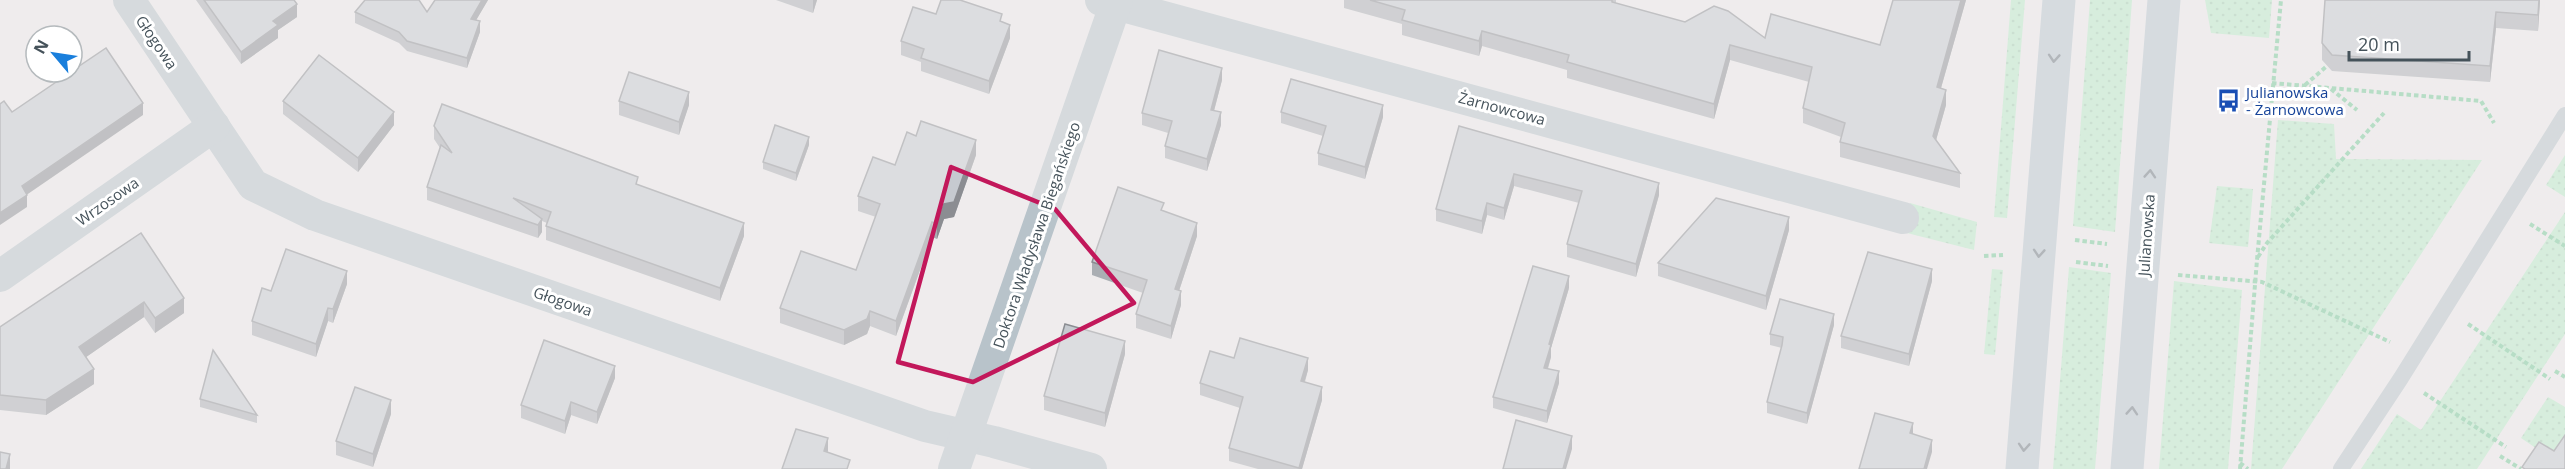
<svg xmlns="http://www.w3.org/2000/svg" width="2565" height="469" viewBox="0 0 2565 469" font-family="'Open Sans',sans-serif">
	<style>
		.grass { fill: url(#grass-dots) }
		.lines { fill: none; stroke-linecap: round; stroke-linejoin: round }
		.path { stroke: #73cb98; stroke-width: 4; stroke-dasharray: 4.5 3; stroke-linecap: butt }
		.lane { stroke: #b8c3ca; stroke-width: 16 }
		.street { stroke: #b8c3ca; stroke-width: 32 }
		.secondary { stroke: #b8c5cf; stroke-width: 33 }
		.wall { fill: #aaaeb3 }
		.shaded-wall { fill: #8b8d92 }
		.building { fill: #c6cad0; stroke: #8b8d92; stroke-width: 1.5 }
		.oneway { stroke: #68747d }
		.marked { fill: none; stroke: #c2185b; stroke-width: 4.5; stroke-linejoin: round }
		.labels { text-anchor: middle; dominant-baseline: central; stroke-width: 6; stroke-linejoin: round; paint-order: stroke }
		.street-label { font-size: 15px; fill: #45525a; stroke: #fff }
		.transit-label { font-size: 15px; fill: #164399; stroke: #fff; text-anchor: start }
	</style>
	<defs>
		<pattern id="grass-dots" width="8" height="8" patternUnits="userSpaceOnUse" patternTransform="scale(1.5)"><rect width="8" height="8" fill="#baeeca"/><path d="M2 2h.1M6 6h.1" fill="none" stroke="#a1ceb0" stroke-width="1.8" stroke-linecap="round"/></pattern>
	</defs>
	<rect width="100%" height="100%" fill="#efeced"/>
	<g class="grass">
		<polygon points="2011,0 2025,0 2007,218 1994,217"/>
		<polygon points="2090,0 2132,0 2115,232 2073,226"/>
		<polygon points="2205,0 2272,0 2269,38 2211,33"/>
		<polygon points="2278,120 2334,124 2336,159 2482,160 2282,469 2251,469"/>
		<polygon points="2565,155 2565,197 2546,185"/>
		<polygon points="2217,186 2253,189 2248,247 2209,243"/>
		<polygon points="1910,203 1977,222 1974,250 1907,233"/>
		<polygon points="2565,212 2565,334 2477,469 2361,469 2397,414 2421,430"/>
		<polygon points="2069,267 2111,273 2095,469 2053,469"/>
		<polygon points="1992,269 2003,270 1995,355 1984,354"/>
		<polygon points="2174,281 2242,290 2228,469 2159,469"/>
		<polygon points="2548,397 2565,407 2565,455 2559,464 2521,438"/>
	</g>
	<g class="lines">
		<g class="path">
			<polyline points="2272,83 2481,101 2494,123"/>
			<polyline points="2305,85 2327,66"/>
			<polyline points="2331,89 2357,110"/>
			<polyline points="2530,224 2565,246"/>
			<polyline points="2075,240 2107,244"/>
			<polyline points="1984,256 2003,255"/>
			<polyline points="2258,257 2267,243 2384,113"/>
			<polyline points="2076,262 2108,266"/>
			<polyline points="2178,275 2262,282 2390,342"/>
			<polyline points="2468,324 2550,379"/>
			<polyline points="2555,371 2565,377"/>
			<polyline points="2424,393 2506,447"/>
			<polyline points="2500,456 2521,469"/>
			<polyline points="2240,463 2248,469"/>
			<polyline points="2240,469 2257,260 2281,0"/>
		</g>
		<polyline class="lane" points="2341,469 2401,378 2565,115"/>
		<g class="street">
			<polyline points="129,0 253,185 315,215 925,426 994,442 1091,469"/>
			<polyline points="1101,0 1903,218"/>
			<polyline points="0,276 214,126"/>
			<polyline points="954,469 1117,0"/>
		</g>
		<g class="secondary">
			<polyline points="2022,469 2059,0"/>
			<polyline points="2127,469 2164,0"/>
		</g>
	</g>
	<g class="wall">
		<polygon points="196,0 294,0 297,17 278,30 278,38 241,64"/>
		<polygon points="435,0 488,0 476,20 480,32 467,68 407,51 399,43 355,23 355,12 427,12"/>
		<polygon points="776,0 817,0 813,13"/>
		<polygon points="1344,0 1616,0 1616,3 1685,22 1765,38 1880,45 1893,0 1966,0 1941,88 1946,105 1936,140 1960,173 1960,188 1840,157 1840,142 1841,137 1803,123 1803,108 1809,82 1730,60 1714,119 1567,78 1567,70 1482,46 1479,56 1402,35 1402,24 1344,8"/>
		<polygon points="2325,0 2540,0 2538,31 2496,28 2490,82 2332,71 2322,60 2322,43"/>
		<polygon points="936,14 1002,22 1010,38 989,94 921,71 921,62 901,55 901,41"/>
		<polygon points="1222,80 1214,111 1221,125 1207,171 1165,158 1165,146 1168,133 1142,125 1142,113"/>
		<polygon points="283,101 394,125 358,172 283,114"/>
		<polygon points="619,101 689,105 679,135 619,115"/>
		<polygon points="1281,112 1383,117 1365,179 1318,165 1318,153 1323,136 1281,123"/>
		<polygon points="434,126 638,185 744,236 720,301 546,240 546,226 547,223 542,221 542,232 538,238 427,200 427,187 440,148 434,139"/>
		<polygon points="1459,126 1659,195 1636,277 1567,257 1567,244 1579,203 1514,186 1504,220 1487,215 1482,234 1436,221 1436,209"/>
		<polygon points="809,145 796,181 763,169 763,162"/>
		<polygon points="976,155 954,217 944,219 937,239 932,237 896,336 870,326 867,334 844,345 780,323 780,308 856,270 876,217 858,211 858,196 895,165"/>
		<polygon points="1164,211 1197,236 1179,291 1181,305 1171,339 1136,328 1136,314 1143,293 1092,275 1092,262"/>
		<polygon points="1789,230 1766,310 1658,276 1658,263"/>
		<polygon points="141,233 184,313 155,333 144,317 86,357 94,384 46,415 0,410 0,327"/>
		<polygon points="1932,281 1909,366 1841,348 1841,336"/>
		<polygon points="347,284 333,323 328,321 316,357 252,335 252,321 271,291"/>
		<polygon points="1569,288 1551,348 1551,357 1548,369 1559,383 1547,423 1493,408 1493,397"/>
		<polygon points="1834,325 1807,424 1767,413 1767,402 1782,348 1770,345 1770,334"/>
		<polygon points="1125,354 1105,427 1044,410 1044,396"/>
		<polygon points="1234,358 1308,370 1305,382 1322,400 1302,469 1258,469 1229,461 1229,448 1240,408 1200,395 1200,383"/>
		<polygon points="615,378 597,424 571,415 565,434 521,418 521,405"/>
		<polygon points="200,399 257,415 257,423 200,407"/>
		<polygon points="391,414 373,467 336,455 336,441"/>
	</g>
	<g class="shaded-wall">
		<polygon points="482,0 488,0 471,29 471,19"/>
		<polygon points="813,0 817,0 813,13"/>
		<polygon points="1961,0 1966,0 1937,102 1937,87"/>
		<polygon points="2539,0 2540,0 2538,31 2538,15"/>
		<polygon points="297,4 297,17 278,30 278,38 241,64 241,52 273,21"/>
		<polygon points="2496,12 2496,28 2490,82 2490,66"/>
		<polygon points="480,21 480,32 467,68 467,58"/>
		<polygon points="1010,25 1010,38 989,94 989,81"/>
		<polygon points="1482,31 1482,46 1479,56 1479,41"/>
		<polygon points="1730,45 1730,60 1714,119 1714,104"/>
		<polygon points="1222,68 1222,80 1211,122 1211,110"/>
		<polygon points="1946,90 1946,105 1933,151 1933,136"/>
		<polygon points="689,92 689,105 679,135 679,122"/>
		<polygon points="143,103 143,115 22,198 22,186"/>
		<polygon points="1383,105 1383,117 1365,179 1365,167"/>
		<polygon points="394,112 394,125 358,172 358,158"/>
		<polygon points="1221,112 1221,125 1207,171 1207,159"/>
		<polygon points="809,137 809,145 796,181 796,173"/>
		<polygon points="976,140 976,155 954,217 944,219 937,239 937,224 944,204"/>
		<polygon points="1514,174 1514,186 1504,220 1504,208"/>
		<polygon points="1659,183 1659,195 1636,277 1636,264"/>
		<polygon points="27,195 27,207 0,225 0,213"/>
		<polygon points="1487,203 1487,215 1482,234 1482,221"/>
		<polygon points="1789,217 1789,230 1766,310 1766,296"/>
		<polygon points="542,219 542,232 538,238 538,225"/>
		<polygon points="932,222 932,237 896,336 896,321"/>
		<polygon points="744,223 744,236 720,301 720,288"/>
		<polygon points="1197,223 1197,236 1175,303 1175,289"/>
		<polygon points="1932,269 1932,281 1909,366 1909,354"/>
		<polygon points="347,271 347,284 333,323 333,309"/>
		<polygon points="1569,276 1569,288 1551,348 1551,357 1544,380 1544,368 1549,344"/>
		<polygon points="1181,291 1181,305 1171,339 1171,326"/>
		<polygon points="184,298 184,313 155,333 155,318"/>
		<polygon points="144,302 144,317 79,362 79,347"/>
		<polygon points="328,308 328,321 316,357 316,344"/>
		<polygon points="870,311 870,326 867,334 844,345 844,330"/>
		<polygon points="1834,314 1834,325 1807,424 1807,413"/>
		<polygon points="1125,341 1125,354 1105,427 1105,413"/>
		<polygon points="1308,358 1308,370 1301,393 1301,381"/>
		<polygon points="615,366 615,378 597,424 597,412"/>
		<polygon points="94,369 94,384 46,415 46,400"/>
		<polygon points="1559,371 1559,383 1547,423 1547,411"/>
		<polygon points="1322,387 1322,400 1302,469 1299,469"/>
		<polygon points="391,400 391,414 373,467 373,454"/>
		<polygon points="571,402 571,415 565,434 565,421"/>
		<polygon points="1913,423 1913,436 1910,433"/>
		<polygon points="1572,436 1572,449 1566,469 1563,469"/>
		<polygon points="828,438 828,451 824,464 824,451"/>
		<polygon points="1932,440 1932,452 1927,469 1924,469"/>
		<polygon points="10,454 10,469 6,469"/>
	</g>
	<g class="building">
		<polygon points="204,0 294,0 297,4 273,21 278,25 241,52"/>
		<polygon points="365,0 419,0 427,12 435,0 482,0 471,19 480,21 467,58 407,41 399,32 355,12"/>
		<polygon points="941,0 960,0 1002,14 1000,21 1010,25 989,81 921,58 924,49 901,41 913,7 936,14"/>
		<polygon points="1370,0 1612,0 1612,2 1685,22 1714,6 1728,11 1765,38 1771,14 1880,45 1893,0 1961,0 1937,87 1946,90 1933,136 1960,173 1840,142 1845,123 1803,108 1812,67 1730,45 1714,104 1567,62 1569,55 1482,31 1479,41 1402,20 1405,10"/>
		<polygon points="2325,0 2539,0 2538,15 2496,12 2490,66 2332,55 2322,43"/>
		<polygon points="106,48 143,103 22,186 27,195 0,213 0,104 4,101 12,112 71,72 72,72 72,71"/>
		<polygon points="1159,50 1222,68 1211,110 1221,112 1207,159 1165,146 1172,121 1142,113"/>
		<polygon points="319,55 394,112 358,158 283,101"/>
		<polygon points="629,72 689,92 679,122 619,101"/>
		<polygon points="1291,79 1383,105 1365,167 1318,153 1326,126 1281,112"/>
		<polygon points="442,104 638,177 636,184 744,223 720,288 546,226 551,212 513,198 542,219 538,225 427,187 441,145 452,153 434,126"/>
		<polygon points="921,121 976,140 954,202 944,204 937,224 932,222 896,321 870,311 867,319 844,330 780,308 801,251 856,270 880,204 858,196 873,157 895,165 907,132 916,136"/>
		<polygon points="775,125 809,137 796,173 763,162"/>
		<polygon points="1459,126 1659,183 1636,264 1567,244 1582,191 1514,174 1504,208 1487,203 1482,221 1436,209"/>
		<polygon points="1118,187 1164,203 1161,210 1197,223 1175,289 1181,291 1171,326 1136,314 1147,280 1092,262"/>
		<polygon points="1716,198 1789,217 1766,296 1658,263"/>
		<polygon points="141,233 184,298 155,318 144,302 79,347 94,369 46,400 0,395 0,327"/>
		<polygon points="286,249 347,271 333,309 328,308 316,344 252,321 262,288 271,291"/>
		<polygon points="1868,252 1932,269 1909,354 1841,336"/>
		<polygon points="1533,266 1569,276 1549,344 1551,345 1544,368 1559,371 1547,411 1493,397"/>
		<polygon points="1780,299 1834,314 1807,413 1767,402 1782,345 1783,337 1770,334"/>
		<polygon points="1065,324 1125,341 1105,413 1044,396"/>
		<polygon points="1240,338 1308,358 1301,381 1322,387 1299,468 1229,448 1243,397 1200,383 1210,351 1234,358"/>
		<polygon points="544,340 615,366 597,412 571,402 565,421 521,405"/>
		<polygon points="213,350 257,415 200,399"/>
		<polygon points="355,387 391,400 373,454 336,441"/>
		<polygon points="1875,413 1913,423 1910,433 1932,440 1924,469 1859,469"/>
		<polygon points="1516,420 1572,436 1563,469 1503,469"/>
		<polygon points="796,429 828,438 824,451 850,460 847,469 782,469"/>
		<polygon points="2565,435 2565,469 2525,469 2522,467 2539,442 2554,451"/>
		<polygon points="0,452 10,454 6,469 0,469"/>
	</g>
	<defs><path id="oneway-chevron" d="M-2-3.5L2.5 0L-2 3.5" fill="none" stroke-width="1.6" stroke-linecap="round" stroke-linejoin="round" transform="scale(1.5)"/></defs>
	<g class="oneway">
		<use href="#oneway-chevron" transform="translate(2054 58) rotate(94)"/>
		<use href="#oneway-chevron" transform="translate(2150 174) rotate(-86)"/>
		<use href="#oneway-chevron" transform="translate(2039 253) rotate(94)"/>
		<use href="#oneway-chevron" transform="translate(2132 411) rotate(-86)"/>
		<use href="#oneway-chevron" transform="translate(2024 447) rotate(94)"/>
	</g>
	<path d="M0 0H2565V469H0ZM951,167l104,42 79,94 -161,79 -75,-20z" fill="#efeced" fill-opacity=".55" fill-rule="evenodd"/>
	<path class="marked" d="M951,167l104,42 79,94 -161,79 -75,-20z"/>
	<defs>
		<symbol id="bus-bare" viewBox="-9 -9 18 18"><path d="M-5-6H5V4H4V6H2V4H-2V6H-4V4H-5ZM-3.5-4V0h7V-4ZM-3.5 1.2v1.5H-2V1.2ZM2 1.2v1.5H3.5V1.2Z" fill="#1a4fb4" stroke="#fff" stroke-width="2.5" paint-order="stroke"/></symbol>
	</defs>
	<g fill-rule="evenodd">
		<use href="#bus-bare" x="2212" y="84" width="33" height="33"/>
	</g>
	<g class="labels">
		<g class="street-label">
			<text transform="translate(157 42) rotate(56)">Głogowa</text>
			<text transform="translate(1502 108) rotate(15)">Żarnowcowa</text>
			<text transform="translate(107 201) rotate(-35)">Wrzosowa</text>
			<text transform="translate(1036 235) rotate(-71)">Doktora Władysława Biegańskiego</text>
			<text transform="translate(2146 235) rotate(-86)">Julianowska</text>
			<text transform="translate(563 301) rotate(19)">Głogowa</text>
		</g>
		<g class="transit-label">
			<text x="2246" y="92">Julianowska<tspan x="2246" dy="17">- Żarnowcowa</tspan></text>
		</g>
	</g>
	<g transform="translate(54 54) rotate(299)"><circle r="28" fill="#ffffff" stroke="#b5babd" stroke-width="1.5"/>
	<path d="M0-4.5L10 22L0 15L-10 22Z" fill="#1a7fdc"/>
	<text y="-9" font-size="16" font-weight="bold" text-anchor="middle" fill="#45525a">N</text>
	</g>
	<path d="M2349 51v9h120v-9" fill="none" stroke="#45525a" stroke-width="3"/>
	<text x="2358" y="51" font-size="18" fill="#45525a" stroke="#ffffff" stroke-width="4.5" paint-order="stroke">20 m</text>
</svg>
